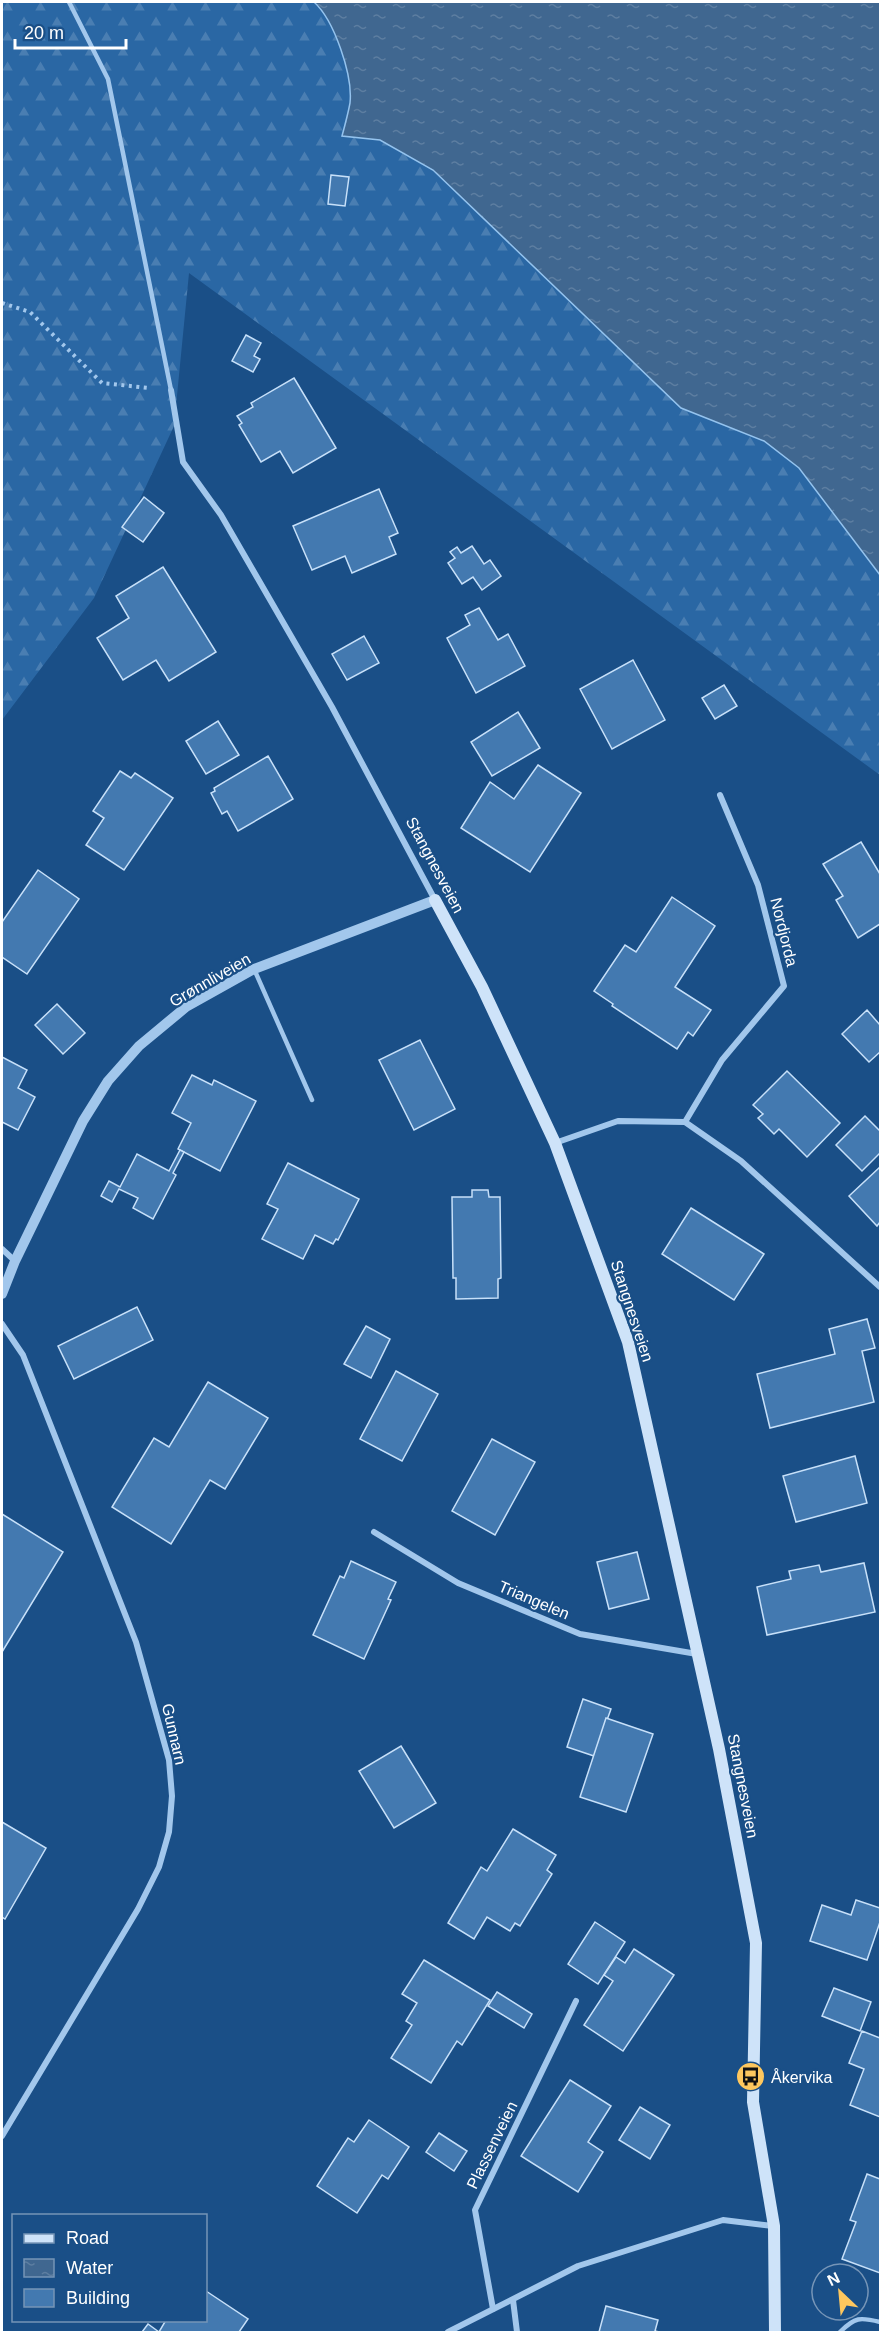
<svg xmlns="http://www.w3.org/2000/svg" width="882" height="2334" viewBox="0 0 882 2334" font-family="Helvetica,sans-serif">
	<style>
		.forest { fill: url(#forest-firs) }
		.water { fill: url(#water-ripples); stroke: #94c3ee; stroke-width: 1.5 }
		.building { fill: #4379b0; stroke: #c7e0f9; stroke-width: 1.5 }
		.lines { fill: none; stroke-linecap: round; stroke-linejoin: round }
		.path { stroke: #a2c7ec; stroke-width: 4; stroke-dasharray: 3 4.5; stroke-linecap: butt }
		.service { stroke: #a2c7ec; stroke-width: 4.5 }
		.minor { stroke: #a2c7ec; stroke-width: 6 }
		.tertiary { stroke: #a2c7ec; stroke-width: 10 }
		.secondary { stroke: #cee3f9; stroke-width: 12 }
		.labels { text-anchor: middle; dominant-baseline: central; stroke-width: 4.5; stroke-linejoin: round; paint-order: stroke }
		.street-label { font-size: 16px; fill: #fff; stroke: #1a4f87 }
		.poi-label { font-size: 16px; fill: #fff; stroke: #1a4f87; text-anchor: start }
	</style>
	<defs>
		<pattern id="forest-firs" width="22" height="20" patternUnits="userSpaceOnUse" patternTransform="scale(1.5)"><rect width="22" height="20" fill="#2a67a4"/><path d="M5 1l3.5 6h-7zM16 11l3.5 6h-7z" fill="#4a7eb2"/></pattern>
		<pattern id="water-ripples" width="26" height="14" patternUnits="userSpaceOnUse" patternTransform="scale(1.5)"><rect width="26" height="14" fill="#406790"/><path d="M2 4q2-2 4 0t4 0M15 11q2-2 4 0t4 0" fill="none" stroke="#5d7ea1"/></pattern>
	</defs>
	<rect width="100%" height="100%" fill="#1a4f87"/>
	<path class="forest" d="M2,2h312c21,18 39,73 36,101 -2,11 -5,22 -7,32l37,5 53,30 248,238 83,33 35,27 81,107v200l-691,-502 -15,153 -80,172 -92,122z"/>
	<path class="water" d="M314,2h566v573l-81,-107 -35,-27 -83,-33 -248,-238 -53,-30 -38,-4c3,-11 6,-22 8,-33 3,-28 -16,-83 -36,-101z"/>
	<g class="building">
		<polygon points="331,175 349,177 345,206 328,204"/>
		<polygon points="246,335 261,343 254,356 260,359 253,372 232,361"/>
		<polygon points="294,378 336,448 293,473 280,451 261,462 239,425 242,423 237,416 253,407 251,403"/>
		<polygon points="379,489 398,533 389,537 396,554 352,573 345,556 312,570 293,526"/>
		<polygon points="144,497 164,513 143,542 122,527"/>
		<polygon points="472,546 484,564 490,560 501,576 482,590 473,577 462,584 448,563 455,558 450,552 457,547 461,553"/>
		<polygon points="163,567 216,652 169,681 156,660 123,680 97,638 129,618 116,596"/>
		<polygon points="479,608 498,640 508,634 525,666 476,693 447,638 470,625 465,615"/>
		<polygon points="364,636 379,663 347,680 332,654"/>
		<polygon points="633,660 665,720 612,749 580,689"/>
		<polygon points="724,685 737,706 715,719 702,698"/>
		<polygon points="518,712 540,748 492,776 471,742"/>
		<polygon points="218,721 239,755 206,774 186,741"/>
		<polygon points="268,756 293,799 238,831 227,811 222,814 211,793 215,791 214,788"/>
		<polygon points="538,765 581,793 530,872 461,828 490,782 514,799"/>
		<polygon points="120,771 131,778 135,773 173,798 124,870 86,845 104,818 93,811"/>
		<polygon points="861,842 880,874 880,924 858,938 836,900 843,896 823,864"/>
		<polygon points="38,870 79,899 27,974 2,957 2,922"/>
		<polygon points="672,897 715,926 675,987 711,1010 693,1036 688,1032 677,1049 612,1006 613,1004 594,991 625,945 636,952"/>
		<polygon points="57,1004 85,1033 63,1054 35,1025"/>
		<polygon points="867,1010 880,1025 880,1052 869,1062 842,1034"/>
		<polygon points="420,1040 455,1109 414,1130 379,1060"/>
		<polygon points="2,1057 27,1070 18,1088 35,1097 18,1130 2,1122"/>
		<polygon points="787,1071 840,1123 807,1157 779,1129 774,1134 758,1118 763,1114 753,1105"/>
		<polygon points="192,1075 212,1085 214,1080 256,1101 220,1171 178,1149 191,1123 172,1113"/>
		<polygon points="865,1116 880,1131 880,1153 862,1171 836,1145"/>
		<polygon points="180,1150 184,1152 173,1173 176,1175 153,1219 133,1208 138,1198 119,1189 112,1202 101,1196 109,1181 120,1187 137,1154 169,1171"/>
		<polygon points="288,1163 359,1199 338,1240 336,1239 333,1244 315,1235 303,1259 262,1239 278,1209 267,1204"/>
		<polygon points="880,1167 880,1222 877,1226 849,1196"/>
		<polygon points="472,1190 488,1190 489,1197 500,1197 501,1278 498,1279 498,1298 456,1299 456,1278 453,1278 452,1197 472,1197"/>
		<polygon points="691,1208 764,1254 734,1300 662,1254"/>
		<polygon points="137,1307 153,1340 74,1379 58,1346"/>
		<polygon points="867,1319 875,1348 862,1351 874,1402 770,1428 757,1374 835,1354 829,1329"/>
		<polygon points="366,1326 390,1339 371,1378 344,1364"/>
		<polygon points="396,1371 438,1394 402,1461 360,1439"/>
		<polygon points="208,1382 268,1418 225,1489 210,1480 171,1544 112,1507 154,1438 169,1447"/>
		<polygon points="492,1439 535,1462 495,1535 452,1511"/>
		<polygon points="855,1456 867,1503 796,1522 783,1476"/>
		<polygon points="2,1514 63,1552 2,1652"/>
		<polygon points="637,1552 649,1599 609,1609 597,1562"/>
		<polygon points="351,1561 396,1582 388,1599 391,1600 364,1659 313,1635 340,1576 344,1578"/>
		<polygon points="864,1563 875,1612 767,1635 757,1587 791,1579 789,1571 819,1565 821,1572"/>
		<polygon points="583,1699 611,1709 594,1756 567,1747"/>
		<polygon points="606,1718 653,1734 626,1812 580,1797"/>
		<polygon points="401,1746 436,1803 394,1828 359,1771"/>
		<polygon points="2,1822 46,1848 5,1919 2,1917"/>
		<polygon points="513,1829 556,1855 547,1870 552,1874 520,1926 515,1923 510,1931 487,1917 474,1939 448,1923 481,1867 487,1871"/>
		<polygon points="856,1900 880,1908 880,1922 867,1960 810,1941 822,1905 851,1915"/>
		<polygon points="595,1922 625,1942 598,1984 568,1964"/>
		<polygon points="634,1949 674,1975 623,2051 584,2025 613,1981 604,1975 616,1957 625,1963"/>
		<polygon points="424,1960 490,2000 462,2045 457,2041 431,2083 391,2058 412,2025 406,2021 417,2003 402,1994"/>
		<polygon points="834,1988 871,2002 860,2031 822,2016"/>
		<polygon points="497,1992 532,2014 524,2028 488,2006"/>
		<polygon points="862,2031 880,2038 880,2117 850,2105 864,2069 849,2063"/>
		<polygon points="570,2080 611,2106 588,2142 603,2152 578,2192 521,2156"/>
		<polygon points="640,2107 670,2125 650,2159 619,2140"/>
		<polygon points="369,2120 409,2147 388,2179 382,2175 357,2213 317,2186 348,2138 354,2142"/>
		<polygon points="439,2133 467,2151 454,2171 426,2152"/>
		<polygon points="867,2174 880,2179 880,2273 842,2259 856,2222 850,2220"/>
		<polygon points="206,2291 248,2319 239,2332 142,2332 148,2324 159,2332 166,2320 206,2320"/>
		<polygon points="606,2306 658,2320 655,2331 659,2332 599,2332"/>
	</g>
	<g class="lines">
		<polyline class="path" points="2,303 30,312 102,383 149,388"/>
		<g class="service">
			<polyline points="69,2 108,79 171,390"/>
			<polyline points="254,969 312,1100"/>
			<path d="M840,2332c15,-15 20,-15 40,-10"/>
		</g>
		<g class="minor">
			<polyline points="171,390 183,462 221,515 332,707 435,900"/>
			<polyline points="685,1122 722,1060 784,986 758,885 720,795"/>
			<polyline points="555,1143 618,1121 685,1122 741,1161 880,1287"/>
			<polyline points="2,1249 15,1261"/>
			<polyline points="2,1324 23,1355 136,1642 169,1760 172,1796 169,1832 159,1867 138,1909 2,2136"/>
			<polyline points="374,1532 458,1583 580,1634 697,1654"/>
			<polyline points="513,2300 517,2332"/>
			<polyline points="493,2309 475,2210 576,2001"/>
			<polyline points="448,2332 578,2266 723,2220 773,2226"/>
		</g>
		<polyline class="tertiary" points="2,1294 15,1261 83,1121 108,1081 139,1046 186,1007 254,969 435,900"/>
		<polyline class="secondary" points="435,900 482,987 555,1143 628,1342 719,1749 756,1943 753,2102 774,2226 775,2332"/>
	</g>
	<defs>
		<symbol id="bus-disc" viewBox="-11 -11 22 22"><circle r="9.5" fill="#fec75e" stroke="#1a4f87"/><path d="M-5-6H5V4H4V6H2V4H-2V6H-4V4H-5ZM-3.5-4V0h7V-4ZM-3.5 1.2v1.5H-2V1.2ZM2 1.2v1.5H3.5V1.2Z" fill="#111"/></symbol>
	</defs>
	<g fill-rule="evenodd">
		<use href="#bus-disc" x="734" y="2060" width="33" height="33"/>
	</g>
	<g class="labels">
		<g class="street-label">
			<text transform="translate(435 865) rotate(62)">Stangnesveien</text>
			<text transform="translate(784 932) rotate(76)">Nordjorda</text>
			<text transform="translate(210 980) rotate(-30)">Grønnliveien</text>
			<text transform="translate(632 1311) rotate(72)">Stangnesveien</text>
			<text transform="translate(534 1600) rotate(23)">Triangelen</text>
			<text transform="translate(174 1734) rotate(77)">Gunnarn</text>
			<text transform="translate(743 1786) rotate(79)">Stangnesveien</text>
			<text transform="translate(492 2145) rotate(-64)">Plassenveien</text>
		</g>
		<g class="poi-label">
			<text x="771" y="2077">Åkervika</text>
		</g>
	</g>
	<rect width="882" height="2334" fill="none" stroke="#ffffff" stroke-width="6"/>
	<rect x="12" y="2214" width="195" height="108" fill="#1a4f87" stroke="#7695b7" stroke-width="1.5"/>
	<rect x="24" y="2234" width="30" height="9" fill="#cee3f9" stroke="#7695b7" stroke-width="1.5"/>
	<text x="66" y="2244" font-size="18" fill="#ffffff">Road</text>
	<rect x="24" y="2259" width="30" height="18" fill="url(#water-ripples)" stroke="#7695b7" stroke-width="1.5"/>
	<text x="66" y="2274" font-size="18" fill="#ffffff">Water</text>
	<rect x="24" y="2289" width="30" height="18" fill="#4379b0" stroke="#7695b7" stroke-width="1.5"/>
	<text x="66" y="2304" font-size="18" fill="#ffffff">Building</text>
	<g transform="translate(840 2292) rotate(334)"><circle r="28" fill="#1a4f87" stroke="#7695b7" stroke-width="1.5"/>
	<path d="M0-4.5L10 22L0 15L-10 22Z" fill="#fec75e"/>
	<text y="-9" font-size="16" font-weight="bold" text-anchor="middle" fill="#ffffff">N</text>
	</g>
	<path d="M15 39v9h111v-9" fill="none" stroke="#ffffff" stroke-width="3"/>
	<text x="24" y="39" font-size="18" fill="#ffffff" stroke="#1a4f87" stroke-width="4.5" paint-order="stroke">20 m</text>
</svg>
